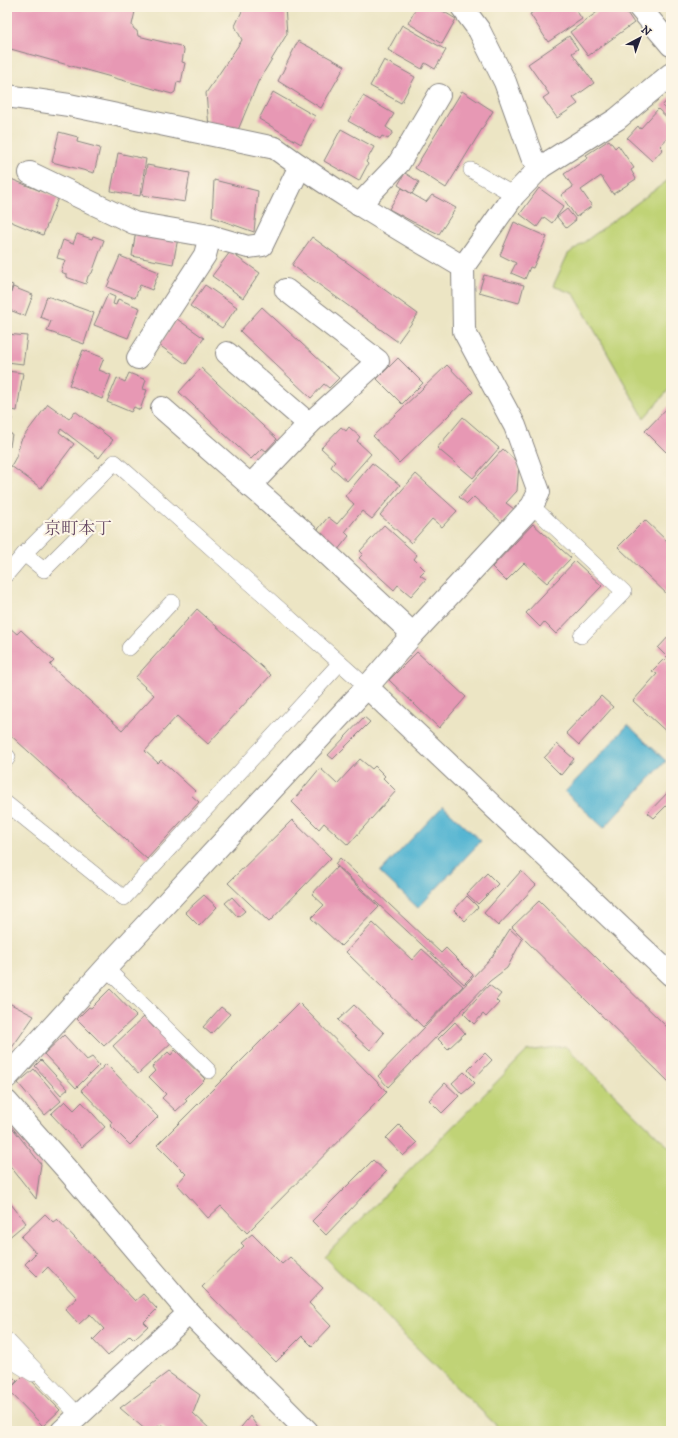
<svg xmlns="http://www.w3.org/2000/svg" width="678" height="1438" viewBox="0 0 678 1438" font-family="'IM FELL DW Pica','Noto Serif JP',serif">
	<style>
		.grass { fill: #c0d376; stroke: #717a58 }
		.water { fill: #54b5d2; stroke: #3b6c86 }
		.building { fill: #e798b4 }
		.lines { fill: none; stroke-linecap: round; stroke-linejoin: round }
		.service-casing { stroke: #878480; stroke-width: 16 }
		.minor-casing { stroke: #878480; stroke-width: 24 }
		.tertiary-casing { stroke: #878480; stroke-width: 24 }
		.service { stroke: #fff; stroke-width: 15 }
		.minor { stroke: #fff; stroke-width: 22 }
		.tertiary { stroke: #fff; stroke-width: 22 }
		.labels { text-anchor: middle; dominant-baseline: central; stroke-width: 4; stroke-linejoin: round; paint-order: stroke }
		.quarter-label { font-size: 17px; fill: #674b65; stroke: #fcf5e5 }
	</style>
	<rect width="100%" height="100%" fill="#fcf5e5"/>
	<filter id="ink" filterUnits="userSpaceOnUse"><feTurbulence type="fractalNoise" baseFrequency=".025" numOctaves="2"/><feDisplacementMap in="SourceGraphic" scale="8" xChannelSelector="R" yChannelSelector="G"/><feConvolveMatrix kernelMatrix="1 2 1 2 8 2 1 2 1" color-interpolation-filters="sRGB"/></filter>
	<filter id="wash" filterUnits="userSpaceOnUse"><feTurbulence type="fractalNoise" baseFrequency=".012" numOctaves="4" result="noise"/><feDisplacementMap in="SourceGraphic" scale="16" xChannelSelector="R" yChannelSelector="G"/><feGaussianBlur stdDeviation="0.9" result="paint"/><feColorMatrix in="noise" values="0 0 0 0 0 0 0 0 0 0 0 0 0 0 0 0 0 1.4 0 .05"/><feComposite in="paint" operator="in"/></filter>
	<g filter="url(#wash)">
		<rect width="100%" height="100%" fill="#ece5c4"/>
		<g class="grass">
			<polygon points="671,178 671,387 644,418 574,294 553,286 568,254"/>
			<polygon points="565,1046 671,1149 671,1431 502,1431 324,1257 527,1051"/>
		</g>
		<g class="water">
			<polygon points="628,725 666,761 604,828 565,792"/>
			<polygon points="443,806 481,841 418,908 380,872"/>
		</g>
		<g id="blocks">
			<g class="building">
				<polygon points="7,7 120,7 119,9 122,9 122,7 136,7 132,25 134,29 137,31 138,36 180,46 184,50 182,62 185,63 181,83 177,82 175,92 172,94 7,48"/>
				<polygon points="237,7 285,7 287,34 258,82 238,130 209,127 206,93 242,40 235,26 243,9"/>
				<polygon points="417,7 436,7 456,19 442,44 408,23"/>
				<polygon points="541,7 574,7 582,19 548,42 530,14"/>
				<polygon points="604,7 623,7 634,23 588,56 570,32"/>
				<polygon points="402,25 446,50 435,69 425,63 422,69 388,50"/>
				<polygon points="569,36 578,49 572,53 594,83 573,98 578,104 557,118 543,98 549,94 528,64"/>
				<polygon points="298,41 345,66 321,108 278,81"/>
				<polygon points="384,60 415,77 401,103 370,86"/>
				<polygon points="462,91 493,111 446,188 415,168"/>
				<polygon points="273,92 315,116 301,144 259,119"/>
				<polygon points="363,96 394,114 386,127 393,132 388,139 382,136 380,139 348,121"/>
				<polygon points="671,96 671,114 662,106"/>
				<polygon points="658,109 671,121 671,134 660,146 663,149 652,161 627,138 638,126 640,129"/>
				<polygon points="341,129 374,147 366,162 368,164 359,181 324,161"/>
				<polygon points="59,132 78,137 77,142 100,148 94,173 52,162"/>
				<polygon points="609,140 615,148 618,145 634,168 631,170 636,179 613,194 601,176 581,190 592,206 576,217 561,195 573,187 564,174 588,158 586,155"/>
				<polygon points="118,153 146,159 140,196 111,191"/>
				<polygon points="147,165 190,173 185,202 142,195"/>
				<polygon points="405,173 419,182 412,194 398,185"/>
				<polygon points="11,179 58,198 43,235 7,220 7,188"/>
				<polygon points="214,180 258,191 254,232 212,217"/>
				<polygon points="402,188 426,202 432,195 456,208 439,234 413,222 389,209"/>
				<polygon points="539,188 564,206 552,223 544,217 537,227 520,214"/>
				<polygon points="567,209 576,220 566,228 557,217"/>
				<polygon points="514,222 547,237 533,268 530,267 525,279 511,273 516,263 500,255"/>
				<polygon points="136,230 178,238 173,264 132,256"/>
				<polygon points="77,234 92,239 93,236 104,240 92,273 88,276 86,284 66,277 66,274 61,272 65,260 57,258 63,240 73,244"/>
				<polygon points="312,237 418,314 398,342 292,265"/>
				<polygon points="230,252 260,273 243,298 212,276"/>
				<polygon points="120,256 159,272 152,290 140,285 135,298 107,287"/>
				<polygon points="484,275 524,285 519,303 479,292"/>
				<polygon points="7,283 13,285 7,300"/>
				<polygon points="205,285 237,307 222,328 190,306"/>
				<polygon points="13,287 33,295 25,316 7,309 7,304"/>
				<polygon points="108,294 115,297 113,304 116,305 118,299 140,308 128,338 94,325"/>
				<polygon points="47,296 94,313 84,344 47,331 51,321 40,317"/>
				<polygon points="262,307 339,378 329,388 324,384 311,398 240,331"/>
				<polygon points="177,319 204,338 186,364 159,345"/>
				<polygon points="7,334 27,336 23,364 7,362"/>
				<polygon points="83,350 104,358 99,370 111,375 102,399 69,385"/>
				<polygon points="398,358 423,383 402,404 377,379"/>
				<polygon points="447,365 473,392 399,463 373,436"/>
				<polygon points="201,368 277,439 266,451 262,448 251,459 179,392"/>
				<polygon points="7,371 23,373 17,411 7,409"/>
				<polygon points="129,373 146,380 143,389 147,390 140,410 134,407 131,412 107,402 117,378 125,382"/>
				<polygon points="48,404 69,419 75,411 113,440 99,458 61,429 59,432 74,444 41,488 11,466 16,457 21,440"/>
				<polygon points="671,404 671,447 666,452 645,431"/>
				<polygon points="463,417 499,448 473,478 437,448"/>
				<polygon points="7,418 12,418 9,434 12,434 10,446 7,446"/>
				<polygon points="341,427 346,431 349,427 360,437 357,441 371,454 347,481 331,467 335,461 321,448"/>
				<polygon points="503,449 519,464 517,491 506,503 514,509 502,523 474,497 467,504 459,497"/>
				<polygon points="372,463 400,485 372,519 362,511 345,532 349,536 337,551 315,533 328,517 337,524 354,504 345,496"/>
				<polygon points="416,474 457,511 442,527 432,519 411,543 380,515"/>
				<polygon points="645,520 669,543 671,541 671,598 618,547"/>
				<polygon points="533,524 571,558 547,583 524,563 506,581 492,567"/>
				<polygon points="384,525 417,555 414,559 425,570 420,575 426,579 411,596 398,585 394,590 359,558 363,554 360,551"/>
				<polygon points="575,561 602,586 556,634 544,622 540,627 526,613"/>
				<polygon points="197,609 271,675 208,744 177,716 145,751 158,763 161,760 195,791 191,795 199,802 147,859 7,732 7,628 9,627 17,634 21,630 54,661 50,665 122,730 154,695 135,678"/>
				<polygon points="671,634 671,661 658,648"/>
				<polygon points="417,652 466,697 439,728 389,680"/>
				<polygon points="664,659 668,663 671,663 671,736 633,701 657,674 652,671"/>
				<polygon points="601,696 613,707 579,745 566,733"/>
				<polygon points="364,717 370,722 333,759 328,755"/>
				<polygon points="557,744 574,759 561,775 544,758"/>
				<polygon points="360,759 372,769 375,766 385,776 383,778 396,791 348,845 324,823 319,829 292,802 320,768 337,784"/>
				<polygon points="671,789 671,801 654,818 648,813"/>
				<polygon points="292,820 331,858 269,922 228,883"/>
				<polygon points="340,858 441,953 446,948 473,975 464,984 335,864"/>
				<polygon points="337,867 379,907 341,946 311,918 324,905 312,894"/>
				<polygon points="521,871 536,885 498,926 484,913"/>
				<polygon points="487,873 498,884 478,904 467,894"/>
				<polygon points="204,895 217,907 199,926 185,912"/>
				<polygon points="467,896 478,907 465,921 454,910"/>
				<polygon points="232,897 245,911 238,917 225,903"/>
				<polygon points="539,901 671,1031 671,1084 512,927"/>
				<polygon points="373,923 412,960 422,949 463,986 423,1027 346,952"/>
				<polygon points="510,929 522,940 507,968 490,981 388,1087 378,1076 492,957"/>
				<polygon points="489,985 501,994 496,1000 499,1003 486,1017 483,1014 474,1024 463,1013"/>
				<polygon points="110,989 136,1016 104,1046 77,1019 89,1007 91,1008"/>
				<polygon points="7,1002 34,1016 11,1049 7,1044"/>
				<polygon points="299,1003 387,1092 247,1233 221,1206 208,1218 177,1184 186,1174 157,1145"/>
				<polygon points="354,1005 384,1033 370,1050 338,1020"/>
				<polygon points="221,1007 230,1014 211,1034 203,1027"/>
				<polygon points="144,1017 155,1029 159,1026 173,1041 138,1074 113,1046"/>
				<polygon points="455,1022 465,1033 448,1049 438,1039"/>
				<polygon points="64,1035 87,1060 92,1057 99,1065 76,1088 44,1054"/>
				<polygon points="175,1050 205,1079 185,1099 187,1101 176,1111 162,1098 166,1094 149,1077 155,1071 152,1067 168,1052 171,1055"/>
				<polygon points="485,1053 492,1060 475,1078 468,1070"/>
				<polygon points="41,1060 68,1089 61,1095 35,1066"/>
				<polygon points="106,1064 158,1117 130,1145 110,1125 112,1122 81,1090"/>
				<polygon points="34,1069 61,1101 45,1115 18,1083"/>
				<polygon points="464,1072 475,1083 462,1094 452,1083"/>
				<polygon points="445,1083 459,1096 442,1113 429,1100"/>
				<polygon points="65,1101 74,1110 82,1102 105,1127 82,1147 51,1114"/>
				<polygon points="7,1121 41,1164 36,1199 7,1162"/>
				<polygon points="399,1125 417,1143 403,1156 386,1138"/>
				<polygon points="373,1160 386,1172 326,1235 312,1221"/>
				<polygon points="7,1199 26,1223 7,1239"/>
				<polygon points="45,1214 53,1222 57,1219 135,1301 143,1294 157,1309 144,1322 148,1326 134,1339 130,1335 108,1356 93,1340 104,1329 90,1314 79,1324 65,1309 77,1298 48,1267 38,1277 25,1264 36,1253 21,1237"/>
				<polygon points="252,1234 282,1264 290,1257 323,1288 309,1303 331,1326 312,1346 302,1336 276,1362 202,1287 244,1246 241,1243"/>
				<polygon points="7,1371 17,1381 10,1389 25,1374 60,1410 43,1426 8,1390 7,1391"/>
				<polygon points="168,1372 200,1395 193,1413 212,1431 167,1431 162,1425 149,1431 147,1431 120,1408"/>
				<polygon points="250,1416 260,1431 238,1431"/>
			</g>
		</g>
	</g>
	<g filter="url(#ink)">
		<use href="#blocks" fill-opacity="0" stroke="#878480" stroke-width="1"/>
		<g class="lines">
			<defs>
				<g id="service">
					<polyline points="471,170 514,195"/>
					<polyline points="532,506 624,592 581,636"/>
					<polyline points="24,554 44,570 88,526"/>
					<polyline points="7,574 24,554 115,462 367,687"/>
					<polyline points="129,648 172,602"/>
					<polyline points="7,756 8,757 7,759"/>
					<polyline points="7,804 124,898 340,663"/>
					<polyline points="106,968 209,1071"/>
					<polyline points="7,1340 79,1416"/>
					<polyline points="7,1358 33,1374"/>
				</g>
				<g id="minor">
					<polyline points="462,7 479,30 505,82 532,157 541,167"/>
					<polyline points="639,7 671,45"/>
					<path d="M7,96l62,9 206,43c60,44 124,81 188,119"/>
					<polyline points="30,173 134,223 210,236 248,247 262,245 300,166"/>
					<polyline points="359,205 399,163 439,95"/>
					<polyline points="227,353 309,424"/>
					<polyline points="138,358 205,255 210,236"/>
					<polyline points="162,408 306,534 413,634"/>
					<polyline points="250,486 309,424 378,361 286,290"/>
					<polyline points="7,1077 106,968 367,687 413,634 532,506 539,492 515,426 464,331 463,267 514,195 541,167 617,119 671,74"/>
					<polyline points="62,1431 189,1313"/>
				</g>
				<g id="tertiary">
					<polyline points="367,687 671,975"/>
					<polyline points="7,1102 70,1173 189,1313 307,1431"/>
				</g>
			</defs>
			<use href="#service" class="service-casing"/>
			<use href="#minor" class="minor-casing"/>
			<use href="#tertiary" class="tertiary-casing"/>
			<use href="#service" class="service"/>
			<use href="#minor" class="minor"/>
			<use href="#tertiary" class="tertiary"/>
		</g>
	</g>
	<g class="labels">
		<g class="quarter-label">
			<text x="78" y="529">京町本丁</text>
		</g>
	</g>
	<rect width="678" height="1438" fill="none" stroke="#fcf5e5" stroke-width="24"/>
	<g transform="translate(640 38) rotate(41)" stroke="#fcf5e5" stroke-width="3" paint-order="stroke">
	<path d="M0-3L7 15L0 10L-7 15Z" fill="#22223b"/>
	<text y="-6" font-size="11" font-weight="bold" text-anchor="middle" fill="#22223b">N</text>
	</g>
</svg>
